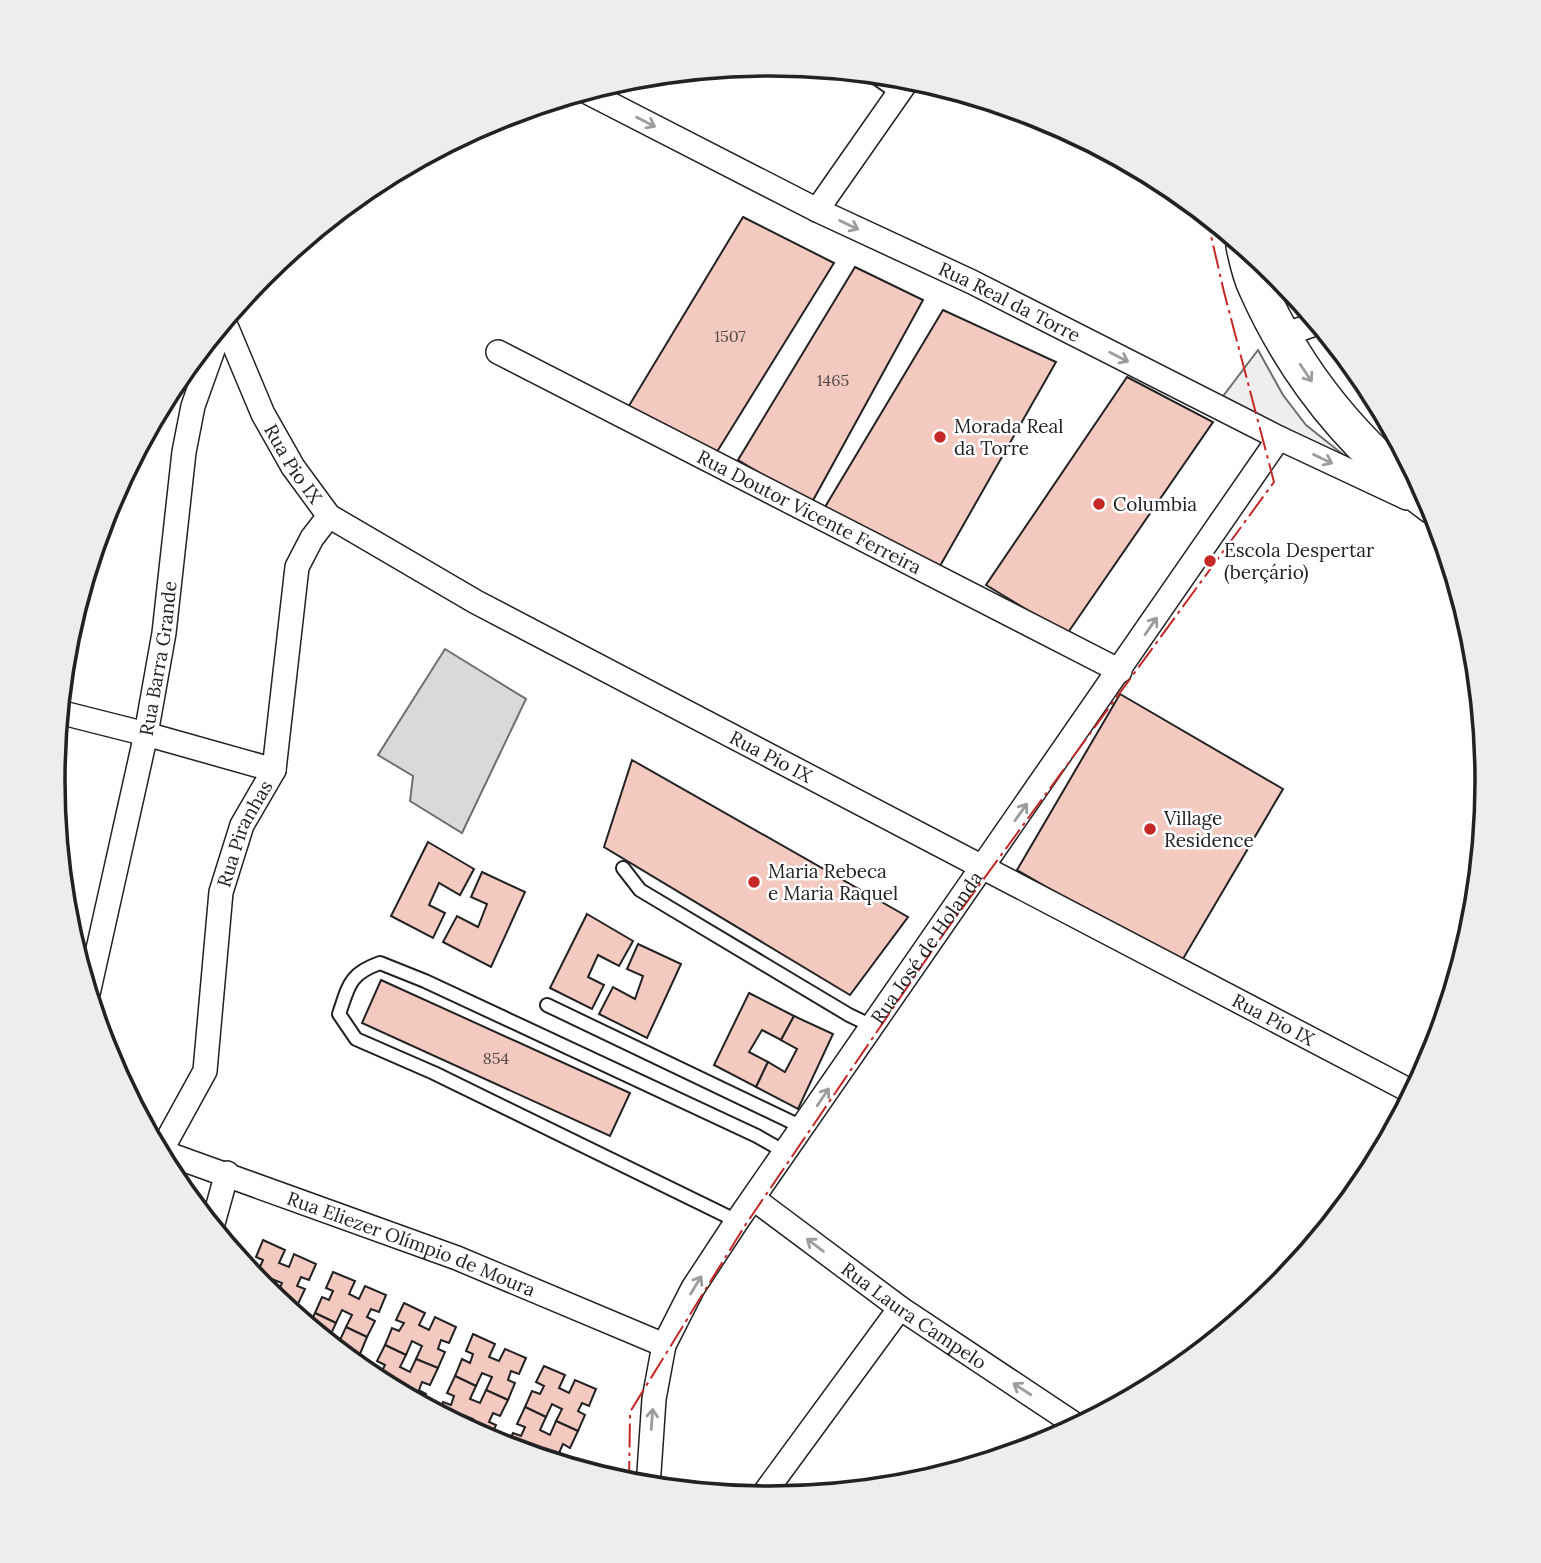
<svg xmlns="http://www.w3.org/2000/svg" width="1541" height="1563" viewBox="0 0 1541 1563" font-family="Lora,serif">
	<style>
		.green { fill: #eee; stroke: #6f6f6f; stroke-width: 2 }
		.water { fill: #d9d9d9; stroke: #6f6f6f; stroke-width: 2 }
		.building { fill: #f3c9c0; stroke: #222; stroke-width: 2 }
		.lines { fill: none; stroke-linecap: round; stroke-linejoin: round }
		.service-casing { stroke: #222; stroke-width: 16 }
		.minor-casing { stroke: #222; stroke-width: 26 }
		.primary-casing { stroke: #222; stroke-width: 40 }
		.service { stroke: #fff; stroke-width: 12 }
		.minor { stroke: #fff; stroke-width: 23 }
		.primary { stroke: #fff; stroke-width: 37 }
		.power { stroke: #c62828; stroke-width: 2; stroke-dasharray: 24 5 3.5 5; stroke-linecap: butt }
		.oneway { stroke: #9c9c9c }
		.poi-dot { fill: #c62828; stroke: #fff; stroke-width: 2.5 }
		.labels { text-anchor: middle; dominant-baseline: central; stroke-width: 5; stroke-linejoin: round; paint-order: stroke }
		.number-label { font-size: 16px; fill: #564c4a }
		.street-label { font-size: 19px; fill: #222; stroke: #fff }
		.poi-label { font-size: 19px; fill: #222; stroke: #fff; text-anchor: start }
		.rim { fill: none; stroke: #222; stroke-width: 3.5 }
	</style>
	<rect width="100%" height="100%" fill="#fff"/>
	<polygon class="green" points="1258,350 1283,395 1306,425 1355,464 1221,399"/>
	<polygon class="water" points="445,649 526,699 462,833 410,801 413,776 378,755"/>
	<g class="building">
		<polygon points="743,217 834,263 715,455 627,409"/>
		<polygon points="855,267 923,300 811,504 738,460"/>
		<polygon points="943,310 1056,362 940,566 822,512"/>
		<polygon points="1127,377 1213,422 1067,634 986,585"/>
		<polygon points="1120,694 1283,789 1180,964 1017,870"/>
		<polygon points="632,760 908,917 850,995 604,847"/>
		<polygon points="428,842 474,869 460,895 439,883 429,905 445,913 433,938 391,916"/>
		<polygon points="482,872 525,892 491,967 443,942 457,916 478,927 487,904 471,897"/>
		<polygon points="587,914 633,941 619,966 598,955 588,977 604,985 592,1009 550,988"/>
		<polygon points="638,944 681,964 647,1038 599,1014 613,987 635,999 643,976 627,969"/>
		<polygon points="381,980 630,1093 610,1136 362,1023"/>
		<polygon points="749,993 794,1016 781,1040 762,1030 749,1052 768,1062 756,1087 714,1065"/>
		<polygon points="794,1016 833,1034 798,1109 756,1087 768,1062 785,1072 797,1049 781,1040"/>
		<polygon points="263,1240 285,1250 279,1263 289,1267 294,1254 316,1264 309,1280 301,1277 297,1286 305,1289 297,1306 276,1296 282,1283 272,1279 266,1291 249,1272 252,1265 259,1269 263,1260 256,1257"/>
		<polygon points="333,1272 355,1281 349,1294 359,1299 365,1286 386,1295 379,1312 371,1309 367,1317 375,1321 367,1337 346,1327 352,1315 342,1310 336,1323 315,1313 322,1297 329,1300 333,1291 326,1288"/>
		<polygon points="276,1296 297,1306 293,1314 275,1299"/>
		<polygon points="404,1303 425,1313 419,1325 429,1330 435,1317 456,1327 449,1343 441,1340 438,1349 445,1352 438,1368 416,1359 422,1346 412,1341 406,1355 385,1345 392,1328 399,1331 404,1323 396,1320"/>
		<polygon points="315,1313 336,1323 330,1336 340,1340 346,1327 367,1337 360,1354 352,1350 348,1359 356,1362 355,1365 308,1327"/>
		<polygon points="473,1334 495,1344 489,1357 499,1361 505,1349 526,1358 519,1374 511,1371 508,1380 515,1383 508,1400 486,1390 492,1377 482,1373 476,1386 455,1376 462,1359 470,1363 473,1354 466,1351"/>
		<polygon points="385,1345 406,1355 400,1367 410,1372 416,1359 438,1368 430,1385 422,1382 419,1390 426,1394 421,1405 400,1394 403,1388 393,1383 391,1389 370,1377 373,1370 381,1373 385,1365 377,1361"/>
		<polygon points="544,1366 565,1375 559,1388 569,1393 575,1380 596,1389 589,1406 582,1403 578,1411 585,1415 578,1431 556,1421 562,1409 552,1404 546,1417 525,1407 532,1391 540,1394 544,1386 536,1382"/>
		<polygon points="455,1376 476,1386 470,1399 480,1403 486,1390 508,1400 500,1416 493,1413 489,1422 496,1425 489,1441 468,1430 473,1419 463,1415 458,1425 438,1414 443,1402 451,1405 454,1396 447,1393"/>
		<polygon points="525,1407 546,1417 540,1430 550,1435 556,1421 578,1431 570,1448 563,1444 559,1453 566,1456 562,1465 540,1458 543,1450 533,1446 529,1455 506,1448 513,1433 521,1436 525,1427 517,1424"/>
	</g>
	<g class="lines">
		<defs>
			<g id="service">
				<polyline points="869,73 899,94"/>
				<polyline points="623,868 640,890 849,1015 872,1026"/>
				<polyline points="547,1005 802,1127"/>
				<path d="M737,1221l-303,-148 -78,-34 -17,-25c10,-29 10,-40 41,-51l45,18 332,155 28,16"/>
			</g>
			<g id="minor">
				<path id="s1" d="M585,91l232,119 155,72 307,156 128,60"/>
				<polyline points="817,210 910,77"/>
				<path id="s2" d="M224,321l39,93 30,53 36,49 147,86 938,491"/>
				<polyline points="1281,336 1318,323"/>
				<path id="s3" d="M498,352l622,319"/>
				<polyline points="59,712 146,734 274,770"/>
				<path id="s4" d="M88,994l58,-260 18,-101 20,-181 9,-46 30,-84"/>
				<path id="s5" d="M157,1150l300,108 207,87"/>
				<path id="s6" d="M161,1151l44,-80 16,-179 21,-67 32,-55 23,-203 15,-29 17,-22"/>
				<path id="s7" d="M754,1199l146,109 179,119"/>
				<polyline points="212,1227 227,1173"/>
				<path id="s8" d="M648,1487l6,-88 10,-54 29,-57 44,-67 542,-783"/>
				<polyline points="760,1499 900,1308"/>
			</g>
			<path id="primary" d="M1245,246c3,14 6,29 12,41 39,88 100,162 177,219"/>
		</defs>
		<use href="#service" class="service-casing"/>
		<use href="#minor" class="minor-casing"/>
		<use href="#primary" class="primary-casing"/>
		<use href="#service" class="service"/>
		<use href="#minor" class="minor"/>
		<use href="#primary" class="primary"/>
		<polyline class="power" points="629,1485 630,1412 744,1227 942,936 1274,482 1224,292 1206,214"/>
	</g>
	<defs><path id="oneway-shaft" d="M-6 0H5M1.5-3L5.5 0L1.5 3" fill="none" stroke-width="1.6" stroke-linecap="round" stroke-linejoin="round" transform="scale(1.75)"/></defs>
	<g class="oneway">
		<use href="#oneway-shaft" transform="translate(646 122) rotate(27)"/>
		<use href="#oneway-shaft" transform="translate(849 225) rotate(26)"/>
		<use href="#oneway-shaft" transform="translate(1119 357) rotate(27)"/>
		<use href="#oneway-shaft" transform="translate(1306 373) rotate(56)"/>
		<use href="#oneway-shaft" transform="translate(1323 459) rotate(25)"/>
		<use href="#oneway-shaft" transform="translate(1151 626) rotate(-55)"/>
		<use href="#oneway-shaft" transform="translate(1021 812) rotate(-55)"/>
		<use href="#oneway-shaft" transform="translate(823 1097) rotate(-56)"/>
		<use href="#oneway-shaft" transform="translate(815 1245) rotate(-143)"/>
		<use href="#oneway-shaft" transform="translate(696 1285) rotate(-59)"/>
		<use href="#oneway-shaft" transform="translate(1022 1389) rotate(-147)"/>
		<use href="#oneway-shaft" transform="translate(652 1419) rotate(-86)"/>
	</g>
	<g class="poi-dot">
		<circle cx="940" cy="437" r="7"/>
		<circle cx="1099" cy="504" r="7"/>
		<circle cx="1210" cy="561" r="7"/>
		<circle cx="1150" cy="829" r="7"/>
		<circle cx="754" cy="882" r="7"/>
	</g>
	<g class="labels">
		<g class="number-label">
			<text x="730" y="336">1507</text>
			<text x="833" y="380">1465</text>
			<text x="496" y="1058">854</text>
		</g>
		<g class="street-label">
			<text stroke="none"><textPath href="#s1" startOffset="474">Rua Real da Torre</textPath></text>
			<text stroke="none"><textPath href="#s2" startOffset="159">Rua Pio IX</textPath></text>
			<text stroke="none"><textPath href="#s3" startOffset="350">Rua Doutor Vicente Ferreira</textPath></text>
			<text stroke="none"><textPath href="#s4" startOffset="343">Rua Barra Grande</textPath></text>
			<text stroke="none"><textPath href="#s2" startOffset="726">Rua Pio IX</textPath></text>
			<text stroke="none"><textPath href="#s6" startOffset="334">Rua Piranhas</textPath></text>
			<text stroke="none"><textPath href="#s8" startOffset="620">Rua José de Holanda</textPath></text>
			<text stroke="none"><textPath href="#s2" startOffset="1293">Rua Pio IX</textPath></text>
			<text stroke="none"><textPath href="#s5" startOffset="271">Rua Eliezer Olímpio de Moura</textPath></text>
			<text stroke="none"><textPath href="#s7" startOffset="198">Rua Laura Campelo</textPath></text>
		</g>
		<g class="poi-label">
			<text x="954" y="426">Morada Real<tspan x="954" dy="22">da Torre</tspan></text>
			<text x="1113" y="504">Columbia</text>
			<text x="1224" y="550">Escola Despertar<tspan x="1224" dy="22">(berçário)</tspan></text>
			<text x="1164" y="818">Village<tspan x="1164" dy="22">Residence</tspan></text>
			<text x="768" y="871">Maria Rebeca<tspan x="768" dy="22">e Maria Raquel</tspan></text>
		</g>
	</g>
	<path d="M0 0H1541V1563H0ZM65 781a705 705 0 1 1 1410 0a705 705 0 1 1-1410 0Z" fill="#ededed" fill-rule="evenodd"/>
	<path class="rim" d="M65 781a705 705 0 1 1 1410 0a705 705 0 1 1-1410 0Z"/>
</svg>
